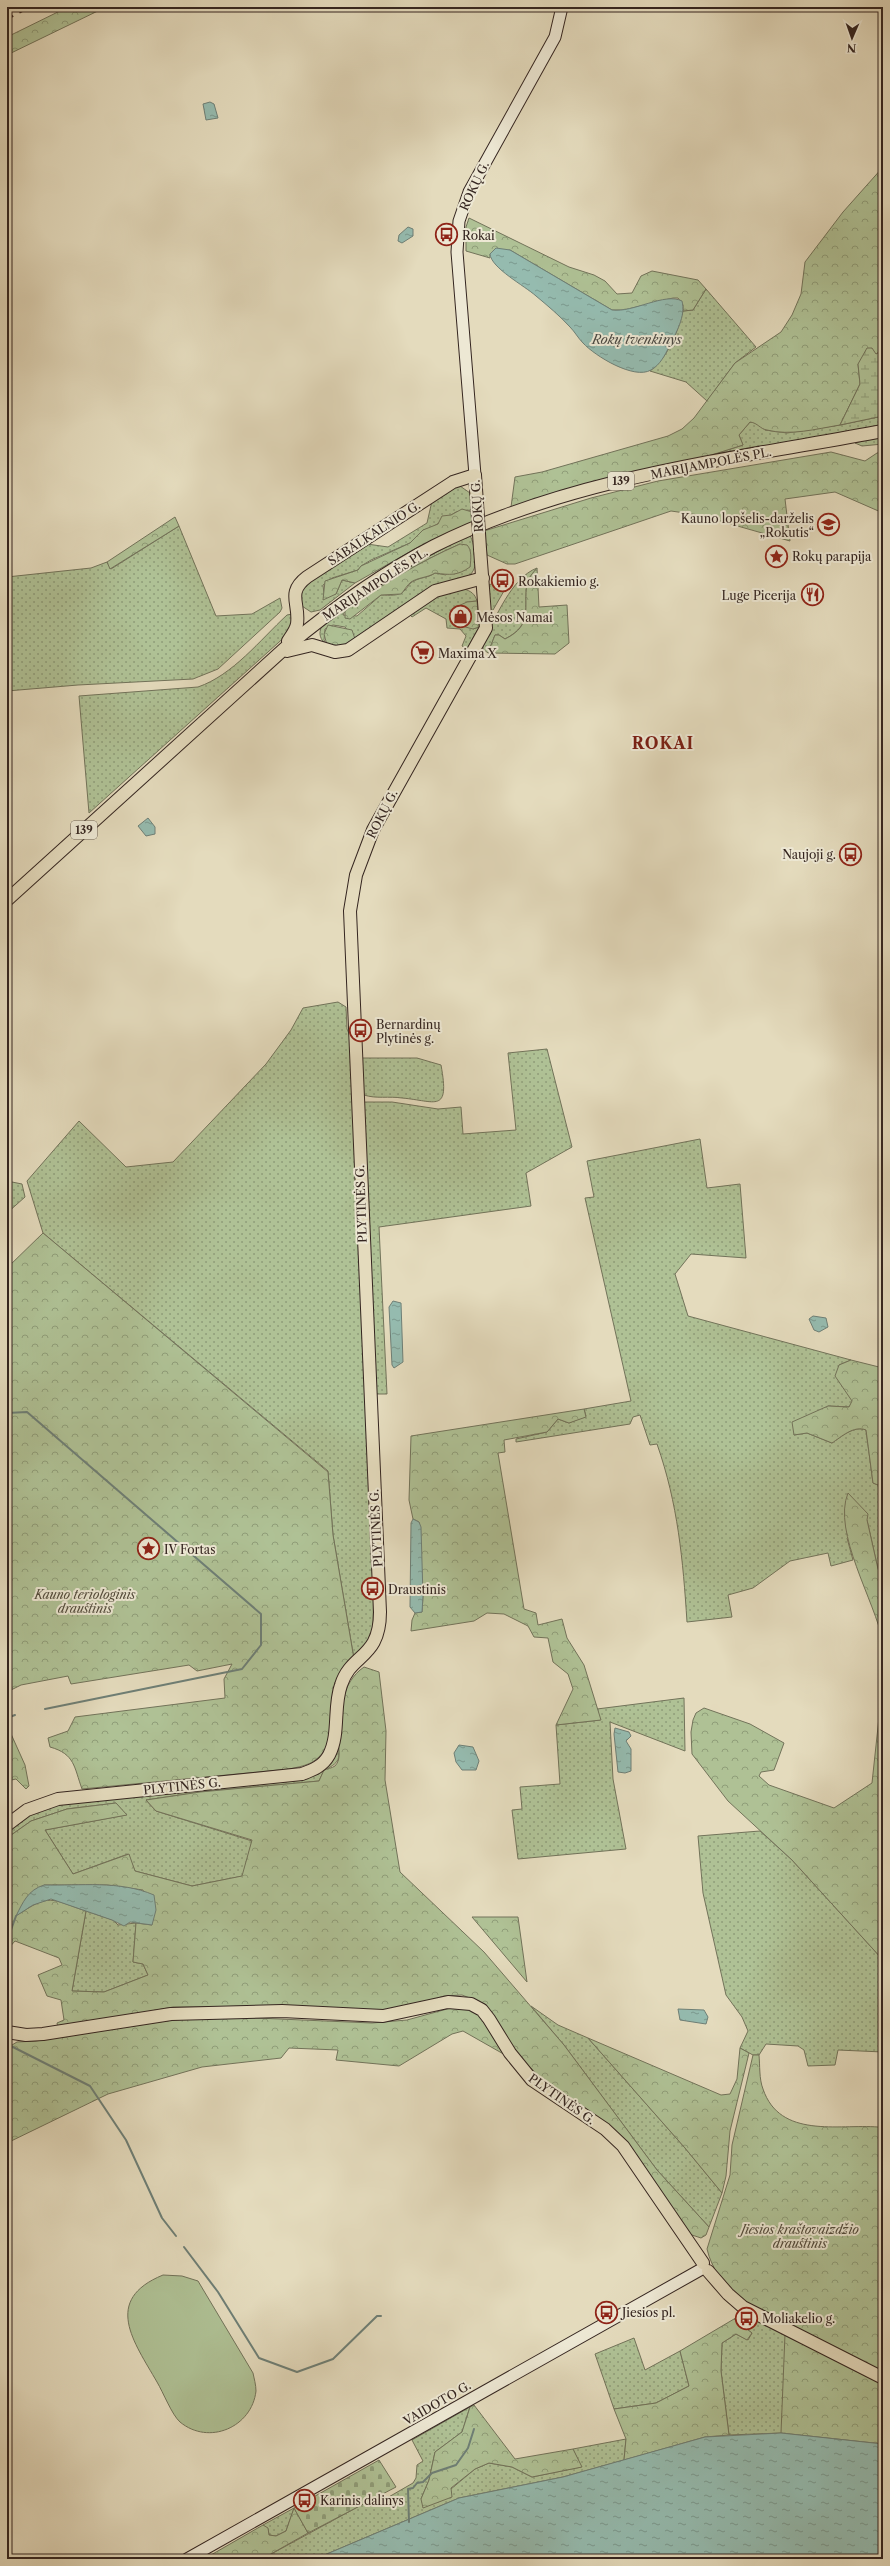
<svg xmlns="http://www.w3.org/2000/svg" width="890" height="2566" viewBox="0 0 890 2566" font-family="'Libre Caslon Text',serif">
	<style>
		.grass { fill: url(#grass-dots); stroke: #72735a; fill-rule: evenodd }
		.forest { fill: url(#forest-crowns); stroke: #72735a; fill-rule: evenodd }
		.wetland { fill: url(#wetland-marsh); stroke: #72735a }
		.cemetery { fill: url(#cemetery-stones); stroke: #72735a }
		.pitch { fill: #afc195; stroke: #72735a }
		.water { fill: url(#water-ripples); stroke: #6e7f76 }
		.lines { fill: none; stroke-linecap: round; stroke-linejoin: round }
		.stream { stroke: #6e7f76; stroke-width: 2 }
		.secondary-casing { stroke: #342520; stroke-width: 13 }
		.primary-casing { stroke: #342520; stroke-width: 14 }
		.secondary { stroke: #ede8d4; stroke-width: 11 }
		.primary { stroke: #e4dbbd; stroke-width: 12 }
		.rail { stroke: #342520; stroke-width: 2; stroke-dasharray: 7 7; stroke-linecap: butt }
		.primary-bridge-casing { stroke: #342520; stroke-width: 14; stroke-linecap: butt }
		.primary-bridge { stroke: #e4dbbd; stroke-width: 12 }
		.labels { text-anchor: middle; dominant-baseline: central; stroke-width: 4; stroke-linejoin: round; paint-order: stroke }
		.shield { fill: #ede8d4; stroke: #6c6056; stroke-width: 1 }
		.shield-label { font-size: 11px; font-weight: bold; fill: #342520 }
		.street-label { font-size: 12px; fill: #342520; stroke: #ede8d4 }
		.poi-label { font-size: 12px; fill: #342520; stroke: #ede8d4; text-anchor: start }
		.park-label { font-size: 12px; font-style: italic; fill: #534c3d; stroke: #ede8d4 }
		.water-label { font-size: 13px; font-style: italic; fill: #4c4a44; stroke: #ede8d4 }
		.district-label { font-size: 16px; font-weight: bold; letter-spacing: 1px; fill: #7a1f14; stroke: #ede8d4 }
	</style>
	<defs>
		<pattern id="grass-dots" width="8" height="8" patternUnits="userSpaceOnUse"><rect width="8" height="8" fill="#afc195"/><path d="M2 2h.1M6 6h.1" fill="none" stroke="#8f9d79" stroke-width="1.8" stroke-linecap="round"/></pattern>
		<pattern id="forest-crowns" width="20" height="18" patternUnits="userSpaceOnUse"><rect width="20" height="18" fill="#afc195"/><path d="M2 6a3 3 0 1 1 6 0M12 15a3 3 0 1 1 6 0" fill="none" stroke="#8f9d79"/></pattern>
		<pattern id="wetland-marsh" width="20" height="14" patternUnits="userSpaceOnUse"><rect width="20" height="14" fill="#afc195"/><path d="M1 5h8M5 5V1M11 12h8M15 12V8" fill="none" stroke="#8f9d79"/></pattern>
		<pattern id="cemetery-stones" width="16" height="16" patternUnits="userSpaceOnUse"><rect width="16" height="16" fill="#afc195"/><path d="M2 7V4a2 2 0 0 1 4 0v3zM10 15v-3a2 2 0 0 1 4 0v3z" fill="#8f9d79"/></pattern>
		<pattern id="water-ripples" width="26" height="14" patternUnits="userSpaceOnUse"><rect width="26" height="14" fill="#95bbaf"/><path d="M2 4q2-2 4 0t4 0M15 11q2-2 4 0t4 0" fill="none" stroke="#7a988e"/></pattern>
	</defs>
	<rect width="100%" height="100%" fill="#e4dbbd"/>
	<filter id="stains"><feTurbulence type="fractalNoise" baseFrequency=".005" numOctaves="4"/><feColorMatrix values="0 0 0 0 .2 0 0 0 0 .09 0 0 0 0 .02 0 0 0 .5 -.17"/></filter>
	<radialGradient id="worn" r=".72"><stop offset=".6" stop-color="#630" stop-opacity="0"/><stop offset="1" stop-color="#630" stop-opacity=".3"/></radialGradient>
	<g class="grass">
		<path d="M706,289l50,58 -21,16 -28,38 -21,-19 -36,-11c19,-15 27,-38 33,-60l10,-1z"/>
		<polygon points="883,416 883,427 680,465 743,445 739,435 750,422 757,423 765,430 787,433 840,425"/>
		<polygon points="883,436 883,444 862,446 855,443"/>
		<polygon points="460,486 470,493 472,512 468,510 456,512 431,528 423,530 410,543 371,560 361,566 358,570 332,578 323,585 324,594 336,594 342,580 355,583 320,610 311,612 302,606 300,596 304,585 367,544 388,547 427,523 432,501 449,489"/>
		<polygon points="179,526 216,616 252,614 280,598 282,608 280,612 218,669 193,679 78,685 7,691 7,577 91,568 107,562 111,569"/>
		<path d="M470,535c5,12 10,30 0,40l-115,64 -10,-12 -12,-2 -8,4 -1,11 3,5c-7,-5 -9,-12 -5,-19 47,-35 95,-66 148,-91zM460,544l-14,31 -11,-2c-7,5 -14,4 -21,8 -5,2 -5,5 -9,9 -7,7 -15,5 -24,5l-24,21 -14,-1 2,-4c36,-26 74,-49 115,-67z"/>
		<path d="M537,568c-4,5 -9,10 -10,16 -4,23 7,40 -22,55l-6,-4h-4l-7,18 -5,-4v-8c13,-23 28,-63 54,-73z"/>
		<polygon points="508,577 508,584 493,610 490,611 489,585"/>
		<path d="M464,589c7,2 11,5 13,12l-10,1 6,27 6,-2 -12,22 -5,-3 4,-10 -6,-7 -13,-1 -1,-9 -20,-11 -14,9 -3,-3 32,-21z"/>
		<path d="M292,614l2,2 -6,18 -199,179 -10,-117 119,-9c35,-12 62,-47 89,-72z"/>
		<polygon points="338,1002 346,1007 347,1029 350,1036 374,1573 373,1628 370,1638 354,1659 333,1535 328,1471 43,1233 27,1181 79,1121 126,1167 173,1162 266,1064 291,1030 303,1008"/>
		<polygon points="547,1049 572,1147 526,1173 531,1206 379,1227 387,1394 377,1394 375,1392 361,1102 392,1102 438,1109 461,1107 463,1134 516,1130 508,1053"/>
		<path d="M362,1058h55l24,7c9,49 -5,36 -39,33 -13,-2 -26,1 -38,-3l-2,-4z"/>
		<path d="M700,1139l7,49 33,-4 6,74 -55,-4 -16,20 13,42 163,44 -12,5 14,36 -4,6 -21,-1 -34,29 13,-2 25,10c9,-6 22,-18 34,-13l7,53 10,4v92l-5,-10 -11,-49 -20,18 6,22 -22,6 -3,-13 -38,8 -37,27 -25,7 4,22 -45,5c-4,-62 -9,-118 -30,-178l-7,1 -10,-30 -7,2 -3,7 -114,18v-3l31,-7 11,-13 11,4 17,-7 -2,-7 47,-8 -46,-203 9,-1 -7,-36z"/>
		<polygon points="7,1181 22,1184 25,1197 7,1213"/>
		<polygon points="684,1698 685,1751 610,1722 613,1779 626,1849 518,1859 512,1810 522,1809 520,1787 560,1784 556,1725 600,1720 597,1709"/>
		<path d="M338,1738c1,18 5,24 -14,32l-5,11 -119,11 -54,8 10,11 96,30 -9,35 -51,10 -57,-15 -7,-17 -55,20 -28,-44 81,-15 -10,-12 -49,6 -36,12 -24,17v-7c13,-13 30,-19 47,-26l263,-33z"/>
		<polygon points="760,1831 792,1860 883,1960 883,2052 838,2050 835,2065 808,2066 804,2050 798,2046 766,2044 759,2055 753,2055 740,2048 748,2031 742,2017 726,1995 703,1893 698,1836"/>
		<polygon points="86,1911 113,1920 118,1925 136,1923 133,1962 143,1964 148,1975 104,1992 72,1991"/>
		<polygon points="531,2006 558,2025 588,2038 685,2148 722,2193 709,2227 657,2170 564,2045"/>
		<polygon points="741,2315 750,2320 757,2320 793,2339 883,2440 883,2444 781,2433 729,2435 721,2371 722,2343 736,2334 748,2340 752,2333 734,2319"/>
		<polygon points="634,2338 645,2370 680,2351 689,2386 656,2403 614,2409 595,2354"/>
		<polygon points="470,2407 462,2432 435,2452 429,2480 421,2499 451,2489 475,2469 489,2463 512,2467 532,2477 581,2467 573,2449 626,2439 624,2460 563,2477 459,2498 315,2559 262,2559 376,2497 380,2502 413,2483 416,2478 417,2465 423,2461 412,2440"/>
		<polygon points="294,2508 286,2531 276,2536 269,2535 268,2529 263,2525"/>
	</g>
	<g class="forest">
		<polygon points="68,7 106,7 7,55 7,37"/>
		<path d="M883,167v183l-25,14 2,20 -20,41c-24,4 -50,11 -73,5 -7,-1 -9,-7 -17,-8l-11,13 4,10 -63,20 -169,42 4,-30 27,-5 126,-36 14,-7 12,-11 41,-55 46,-31 11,-17 9,-21 4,-32 38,-50z"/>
		<polygon points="469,218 569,267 594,275 605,281 617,294 632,293 641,276 652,271 698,280 706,289 693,310 683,311 683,305 678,298 673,298 624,310 612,310 510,250 490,254 490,258 466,251 466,227"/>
		<polygon points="831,452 865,461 877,453 883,452 883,513 835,492 785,499 790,541 699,515 671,511 515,564 507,564 487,555 484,531 591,498 658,481"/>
		<polygon points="462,509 472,512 473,523 420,546 355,583 342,580 336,594 323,600 325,581 358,570 361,566 410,543 423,530 438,524 442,516 451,515"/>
		<polygon points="175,517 179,526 110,569 107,562"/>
		<path d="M460,544l7,1c5,5 4,14 3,22 -13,9 -20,8 -35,6 -8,5 -16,4 -24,9 -4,3 -7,9 -10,12l-20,1 -31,24 -5,-1v-7c36,-26 74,-49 115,-67z"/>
		<path d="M537,568l2,39 28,-2 2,38 -14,11 -67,-1 7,-18h4l6,4c29,-14 18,-32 22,-55 1,-6 6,-11 10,-16z"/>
		<polygon points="477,601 479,627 473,629 454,624 451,618 454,608 467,602"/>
		<polygon points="328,625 352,630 355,639 338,648 327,645 324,634"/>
		<path d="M43,1233l285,239 5,63 21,124 -26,86c-11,18 -19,20 -39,24l-207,20c-8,-22 -7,-35 -32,-42l-2,-9 20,-7 7,-14 150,-19 -1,-19 8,-15 -35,7 -8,-6 -118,19 -3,-8 -47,9 -14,7v-424z"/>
		<path d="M851,1360l32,8v119l-10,-4 -7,-53c-12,-5 -25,7 -34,13l-25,-10 -13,2 -2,-13 36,-16 21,1 3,-6 -17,-25 4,-11z"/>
		<polygon points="584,1409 586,1417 569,1423 558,1419 547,1432 504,1440 505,1452 498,1453 524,1609 536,1613 538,1625 562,1619 567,1638 584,1665 601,1720 556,1725 573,1689 568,1674 553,1662 548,1638 534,1637 528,1626 504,1614 487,1613 474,1621 411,1631 412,1620 415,1613 422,1612 423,1596 419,1522 413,1519 409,1500 411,1436"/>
		<path d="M848,1493l20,21 -1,6 11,49 5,10v63c-8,-41 -51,-110 -35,-149z"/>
		<path d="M364,1667l15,5 7,59 -1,49 15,92 84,80 80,93 93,125 52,57 -3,8 -5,3 -12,-4 -62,-93 -19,-17 -68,-47 -21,-20 -34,-53 -23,-9 -18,1 -47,15 -118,-5 -106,1 -115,21 -1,-5 7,-3 -3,-20 -14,-4 -9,-21 24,-10 -3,-7 -44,-17 -8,9v-112l24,-17 36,-12 49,-6 11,12 -82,15 28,44 56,-20 6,17 57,15 50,-10 10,-36 -96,-29 -10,-11 54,-8 119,-11 5,-11c3,-1 8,-2 11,-4 7,-7 3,-19 3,-27 0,-26 4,-57 26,-72zM44,1885h63l36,5 9,35 -16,-2 -3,39 10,2 5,11 -44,17 -32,-1 14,-80c-36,-12 -35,-18 -69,4z"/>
		<polygon points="883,1680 883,1960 792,1860 728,1801 692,1754 691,1732 693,1720 696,1713 704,1708 750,1724 784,1743 774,1770 761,1772 759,1776 769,1785 834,1808 872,1783"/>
		<polygon points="7,1725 25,1765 29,1786 26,1789 16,1779 7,1781"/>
		<polygon points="472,1917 518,1917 527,1982"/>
		<path d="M458,2006c30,7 35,26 49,50l-44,-25 -11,3 -53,32 -63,-6 2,-10 -49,-2 -8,10 -79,9 -94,27 -101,49v-95l10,-6 19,-1 136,-21 61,-3 139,6 35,-3z"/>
		<polygon points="588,2038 721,2095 730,2094 737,2079 740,2048 749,2053 730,2131 726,2176 722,2193 685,2148"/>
		<path d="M753,2055h6c1,10 0,24 4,34 17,50 75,35 115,38l5,-3v320l-102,-11 4,-99c-30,-23 -69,-46 -78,-85l23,-74 2,-30z"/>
		<polygon points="734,2319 752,2333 747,2340 736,2334 722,2343 721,2371 729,2435 705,2437 624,2460 626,2439 614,2409 656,2403 689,2386 680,2351"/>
		<polygon points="474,2405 515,2459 573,2449 582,2467 532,2477 512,2467 489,2463 475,2469 451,2488 452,2497 423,2508 421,2499 429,2480 435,2452 462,2432 470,2407"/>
		<polygon points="294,2508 308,2533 262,2559 204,2559 263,2525 268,2528 269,2535 276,2536 286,2531"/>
	</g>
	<polygon class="wetland" points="867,348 872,348 876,354 883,350 883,416 840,425 860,384 858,364"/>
	<polygon class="cemetery" points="379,2460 396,2487 308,2533 294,2508"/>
	<path class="pitch" d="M163,2275l19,1 16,5 55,92c1,5 3,12 3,18 -4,36 -47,55 -76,31 -8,-7 -17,-30 -23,-40 -23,-40 -55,-82 6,-107z"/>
	<g class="water">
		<polygon points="210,102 214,104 218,118 206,120 203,104"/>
		<polygon points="408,227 413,229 413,236 402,243 398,241 399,235"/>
		<path d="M496,248l14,2 102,60c21,3 53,-18 70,-9 4,15 -6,32 -13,46 -4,8 -9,18 -18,23 -17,10 -56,-14 -68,-27 -5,-5 -8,-11 -13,-16 -10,-11 -22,-21 -34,-31 -11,-10 -45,-28 -46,-42z"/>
		<polygon points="148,818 155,827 155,834 146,836 138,826"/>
		<polygon points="393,1301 401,1303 403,1362 394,1368 392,1365 389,1307"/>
		<polygon points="813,1316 826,1318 828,1327 819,1332 814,1330 809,1319"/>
		<polygon points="413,1519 419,1522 421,1527 423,1596 422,1612 415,1613 410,1607 411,1523"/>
		<polygon points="615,1728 629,1732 631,1736 626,1741 631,1749 631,1771 625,1773 618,1772 614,1734"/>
		<polygon points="459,1745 473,1747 479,1761 476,1770 462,1770 456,1762 454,1753"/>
		<path d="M44,1885c36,1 75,-5 110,10l2,15 -4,15 -22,-3 -6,4 -12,-6 -61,-21 -18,6 -17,11c7,-14 12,-26 28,-31z"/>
		<polygon points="678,2009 704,2010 708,2017 706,2024 680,2020"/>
		<polygon points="781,2433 883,2444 883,2559 315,2559 459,2498 563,2477 705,2437"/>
	</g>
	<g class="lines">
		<g class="stream">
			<polyline points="7,1413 27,1412 261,1614 261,1645 242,1669 45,1709"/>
			<polyline points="7,1718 15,1715"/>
			<polyline points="7,1941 16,1916"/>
			<polyline points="7,2044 90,2086 126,2140 162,2218 176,2236"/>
			<polyline points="184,2247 218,2292 259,2358 297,2372 333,2359 377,2316 381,2316"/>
			<polyline points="409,2522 408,2489 413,2488 417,2483 423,2482 432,2473 456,2465 468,2448 474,2429"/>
		</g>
		<defs>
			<g id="secondary">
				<polyline points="475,475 457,252 459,221 469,192 555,37 562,7"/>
				<polyline points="187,2559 700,2270"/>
			</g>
			<g id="primary">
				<path d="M288,641c4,-6 8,-11 9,-17 3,-21 -11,-31 10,-47l146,-95 22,-7 2,28"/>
				<polyline points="287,651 312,645 335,652 348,650 435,591 483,578"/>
				<path d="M7,900l277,-251c46,-38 96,-75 150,-103 138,-69 299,-87 449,-115"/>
				<path d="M7,1825l20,-15 31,-11 244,-25c11,-4 21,-8 27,-19 11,-21 4,-48 12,-70 10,-32 39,-26 39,-73l-30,-701 6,-36 17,-45 113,-202 -6,-79"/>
				<polyline points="7,2032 26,2035 43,2034 171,2014 282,2011 383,2016 448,2002 471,2004 482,2010 489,2019 510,2053 532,2080 605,2129 623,2146 703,2263"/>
				<polyline points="708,2271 728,2294 743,2307 883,2378"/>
			</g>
		</defs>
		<use href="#secondary" class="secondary-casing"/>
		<use href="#primary" class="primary-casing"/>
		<use href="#secondary" class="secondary"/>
		<use href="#primary" class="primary"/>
		<polyline class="rail" points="7,19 30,7"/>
		<defs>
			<polyline id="primary-bridge" points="477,503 480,549"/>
		</defs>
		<use href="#primary-bridge" class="primary-bridge-casing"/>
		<use href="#primary-bridge" class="primary-bridge"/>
	</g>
	<defs>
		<symbol id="bus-ring" viewBox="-11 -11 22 22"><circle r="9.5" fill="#ede8d4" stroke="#8f2418" stroke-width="1.5"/><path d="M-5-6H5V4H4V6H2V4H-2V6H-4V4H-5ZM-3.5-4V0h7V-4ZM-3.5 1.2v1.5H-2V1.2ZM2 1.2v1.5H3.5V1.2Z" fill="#8f2418"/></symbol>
		<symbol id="school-ring" viewBox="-11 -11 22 22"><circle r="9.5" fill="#ede8d4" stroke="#8f2418" stroke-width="1.5"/><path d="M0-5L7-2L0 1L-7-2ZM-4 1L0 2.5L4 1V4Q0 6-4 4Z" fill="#8f2418"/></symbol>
		<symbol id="sight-ring" viewBox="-11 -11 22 22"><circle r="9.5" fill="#ede8d4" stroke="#8f2418" stroke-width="1.5"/><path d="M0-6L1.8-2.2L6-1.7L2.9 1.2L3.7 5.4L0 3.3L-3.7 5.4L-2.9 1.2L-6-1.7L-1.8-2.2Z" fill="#8f2418"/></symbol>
		<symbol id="restaurant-ring" viewBox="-11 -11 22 22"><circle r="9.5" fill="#ede8d4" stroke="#8f2418" stroke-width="1.5"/><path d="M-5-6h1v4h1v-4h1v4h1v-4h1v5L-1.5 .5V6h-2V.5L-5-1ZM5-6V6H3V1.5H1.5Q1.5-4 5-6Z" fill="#8f2418"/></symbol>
		<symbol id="shop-ring" viewBox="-11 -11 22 22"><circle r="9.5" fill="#ede8d4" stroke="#8f2418" stroke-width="1.5"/><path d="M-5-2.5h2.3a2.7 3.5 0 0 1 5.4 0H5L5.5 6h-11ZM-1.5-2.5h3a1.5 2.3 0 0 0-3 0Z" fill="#8f2418"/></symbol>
		<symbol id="supermarket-ring" viewBox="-11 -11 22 22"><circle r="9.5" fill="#ede8d4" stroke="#8f2418" stroke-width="1.5"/><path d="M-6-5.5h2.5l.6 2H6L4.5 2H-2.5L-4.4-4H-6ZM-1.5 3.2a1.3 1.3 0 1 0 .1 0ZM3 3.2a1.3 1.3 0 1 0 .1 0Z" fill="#8f2418"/></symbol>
	</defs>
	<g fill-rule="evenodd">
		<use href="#bus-ring" x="434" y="222" width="25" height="25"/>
		<use href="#school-ring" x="816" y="512" width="25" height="25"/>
		<use href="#sight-ring" x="764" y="544" width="25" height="25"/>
		<use href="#bus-ring" x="490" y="568" width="25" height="25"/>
		<use href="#restaurant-ring" x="800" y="582" width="25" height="25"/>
		<use href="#shop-ring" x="448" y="604" width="25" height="25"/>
		<use href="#supermarket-ring" x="410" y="640" width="25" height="25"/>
		<use href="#bus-ring" x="838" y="842" width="25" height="25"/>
		<use href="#bus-ring" x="348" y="1018" width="25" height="25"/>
		<use href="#sight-ring" x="136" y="1536" width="25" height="25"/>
		<use href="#bus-ring" x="360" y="1576" width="25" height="25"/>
		<use href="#bus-ring" x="594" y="2300" width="25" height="25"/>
		<use href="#bus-ring" x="734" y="2306" width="25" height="25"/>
		<use href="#bus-ring" x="292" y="2488" width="25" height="25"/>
	</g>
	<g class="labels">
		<g class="shield">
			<rect x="608" y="472" width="26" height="18" rx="3"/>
			<rect x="71" y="821" width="26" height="18" rx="3"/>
		</g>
		<g class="shield-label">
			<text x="621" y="481">139</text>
			<text x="84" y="830">139</text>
		</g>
		<g class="street-label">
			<text transform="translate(474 186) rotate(-65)">ROKŲ G.</text>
			<text transform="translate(711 463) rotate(-11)">MARIJAMPOLĖS PL.</text>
			<text transform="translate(477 506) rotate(-94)">ROKŲ G.</text>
			<text transform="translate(374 533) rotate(-33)">SABALKALNIO G.</text>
			<text transform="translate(375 584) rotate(-33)">MARIJAMPOLĖS PL.</text>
			<text transform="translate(382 814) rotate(-63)">ROKŲ G.</text>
			<text transform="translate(361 1204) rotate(-92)">PLYTINĖS G.</text>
			<text transform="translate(376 1528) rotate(-93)">PLYTINĖS G.</text>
			<text transform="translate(182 1786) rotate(-6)">PLYTINĖS G.</text>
			<text transform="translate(562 2099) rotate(35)">PLYTINĖS G.</text>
			<text transform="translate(437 2403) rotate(-30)">VAIDOTO G.</text>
		</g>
		<g class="poi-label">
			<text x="462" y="235">Rokai</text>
			<text x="814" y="518" text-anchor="end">Kauno lopšelis-darželis<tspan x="814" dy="14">„Rokutis“</tspan></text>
			<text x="792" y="556">Rokų parapija</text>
			<text x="518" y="581">Rokakiemio g.</text>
			<text x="796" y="595" text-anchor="end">Luge Picerija</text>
			<text x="476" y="617">Mėsos Namai</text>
			<text x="438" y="653">Maxima X</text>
			<text x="836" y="854" text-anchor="end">Naujoji g.</text>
			<text x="376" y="1024">Bernardinų<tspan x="376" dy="14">Plytinės g.</tspan></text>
			<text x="164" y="1549">IV Fortas</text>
			<text x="388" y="1589">Draustinis</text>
			<text x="622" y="2312">Jiesios pl.</text>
			<text x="762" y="2318">Moliakelio g.</text>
			<text x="320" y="2500">Karinis dalinys</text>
		</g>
		<g class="park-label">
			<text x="85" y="1594">Kauno teriologinis<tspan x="85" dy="14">draustinis</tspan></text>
			<text x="800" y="2229">Jiesios kraštovaizdžio<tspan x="800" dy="14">draustinis</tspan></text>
		</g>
		<g class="water-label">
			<text x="637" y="339">Rokų tvenkinys</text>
		</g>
		<g class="district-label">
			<text x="663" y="743">ROKAI</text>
		</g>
	</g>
	<rect width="890" height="2566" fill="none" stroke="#e4dbbd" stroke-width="24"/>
	<rect x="8" y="8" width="874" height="2550" fill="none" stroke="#342520" stroke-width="2"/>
	<rect x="12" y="12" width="866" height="2542" fill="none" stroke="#342520"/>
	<g transform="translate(852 38) rotate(182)" stroke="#ede8d4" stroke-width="3" paint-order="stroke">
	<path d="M0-3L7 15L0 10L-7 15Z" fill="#342520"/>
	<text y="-6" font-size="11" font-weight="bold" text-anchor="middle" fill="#342520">N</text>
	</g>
	<rect width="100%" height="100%" filter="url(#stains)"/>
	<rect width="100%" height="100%" fill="url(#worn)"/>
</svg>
